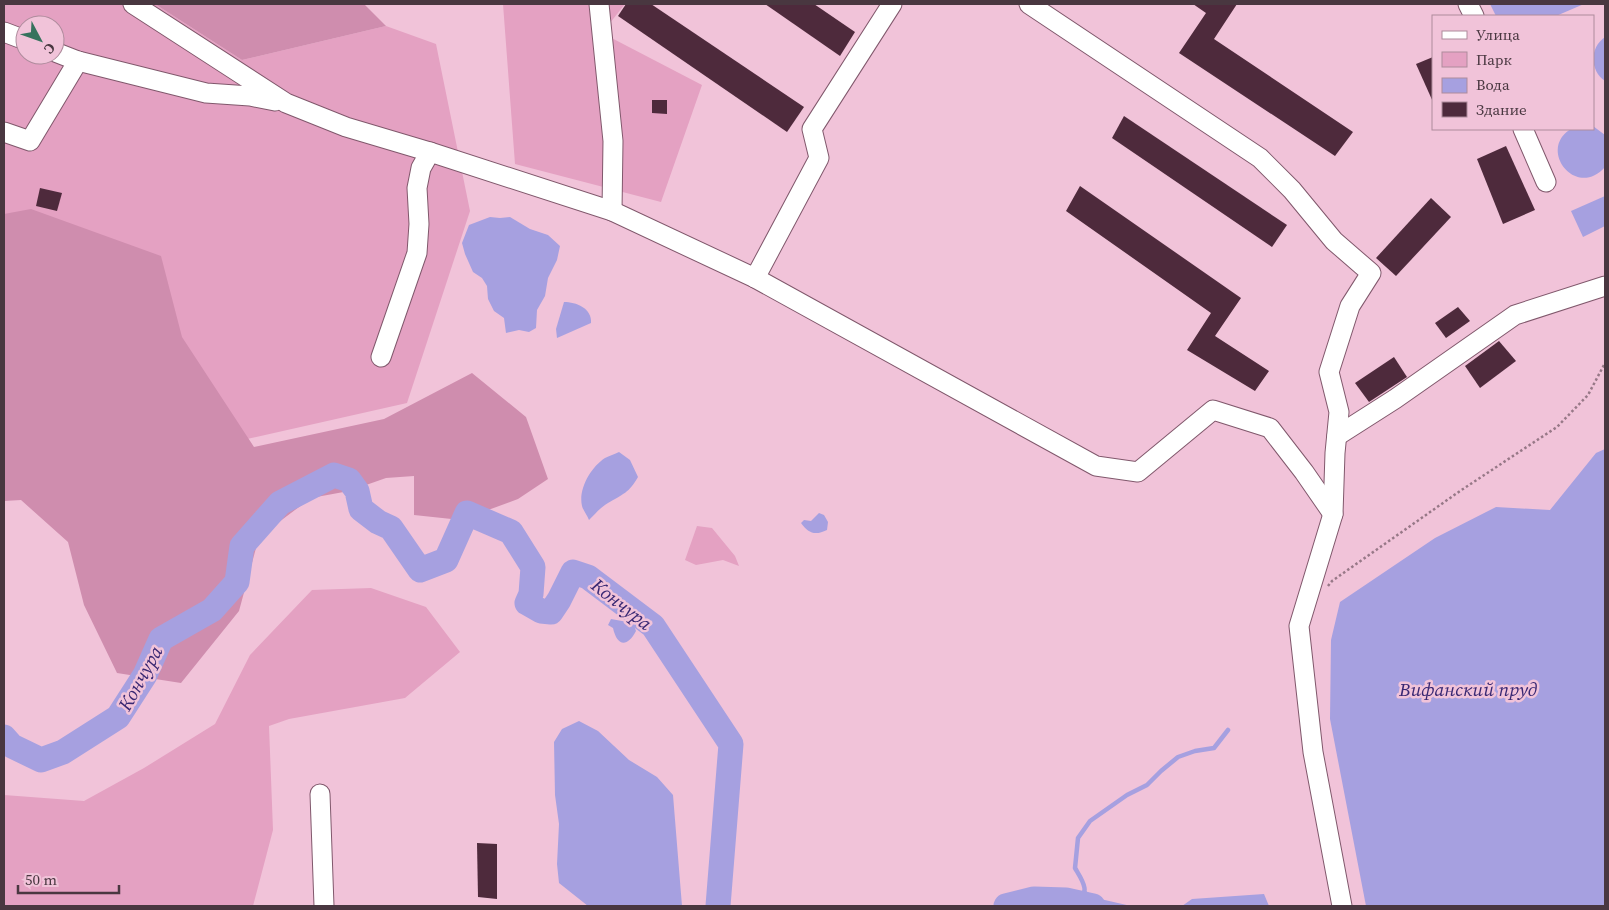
<svg xmlns="http://www.w3.org/2000/svg" width="1609" height="910" viewBox="0 0 1609 910" font-family="'Source Serif 4',serif">
	<style>
		.green { fill: #e4a1c2; fill-rule: evenodd }
		.forest { fill: #cf8dae }
		.water { fill: #a6a0e0 }
		.lines { fill: none; stroke-linecap: round; stroke-linejoin: round }
		.stream { stroke: #a6a0e0; stroke-width: 4.5 }
		.river { stroke: #a6a0e0; stroke-width: 25 }
		.building { fill: #4e2a3c }
		.minor-casing { stroke: #80586c; stroke-width: 21 }
		.path { stroke: #977887; stroke-width: 2.5; stroke-dasharray: 2.5 2.5; stroke-linecap: butt }
		.minor { stroke: #fff; stroke-width: 19 }
		.labels { text-anchor: middle; dominant-baseline: central; stroke-width: 5; stroke-linejoin: round; paint-order: stroke }
		.water-label { font-size: 19px; font-style: italic; fill: #392873; stroke: #f1c3d9 }
	</style>
	<rect width="100%" height="100%" fill="#f1c3d9"/>
	<g class="green">
		<path d="M4,4h151l87,56 144,-34 50,18 34,167 -63,192 -169,38 -234,-183zM25,25h30v30h-30z"/>
		<polygon points="503,4 625,4 602,33 702,85 661,202 515,164"/>
		<polygon points="697,526 712,528 735,556 739,566 723,560 696,565 685,560"/>
		<polygon points="371,588 426,607 460,652 405,698 289,719 269,726 273,830 253,906 4,905 4,795 84,801 144,768 215,724 250,655 312,590"/>
	</g>
	<g class="forest">
		<polygon points="155,4 364,4 386,26 242,60"/>
		<polygon points="31,209 161,256 182,337 254,447 384,419 472,373 526,417 548,479 518,499 461,520 414,515 414,476 386,478 349,491 311,498 259,537 239,611 181,683 117,673 84,605 68,542 21,500 4,501 4,214"/>
	</g>
	<g class="water">
		<polygon points="1490,4 1584,4 1556,16 1496,16"/>
		<path d="M1605,37v44c-15,-10 -16,-33 0,-44z"/>
		<path d="M1593,126l12,9v32c-29,33 -68,-18 -34,-38h22z"/>
		<polygon points="1605,196 1605,226 1583,237 1571,211"/>
		<polygon points="490,217 500,218 510,217 530,229 548,235 560,246 557,260 548,278 545,296 537,310 536,328 529,332 519,330 506,333 504,318 494,311 488,299 487,286 482,278 473,272 465,254 462,243 469,225"/>
		<path d="M564,302c12,0 28,6 27,21l-34,15 -1,-9z"/>
		<polygon points="1605,449 1605,906 1366,906 1330,719 1331,640 1340,602 1435,538 1496,507 1550,510 1596,453"/>
		<path d="M619,452l11,8 8,17c-9,16 -15,17 -30,26 -7,4 -13,11 -19,17 -2,-5 -6,-10 -7,-14 -4,-17 9,-39 23,-48 4,-2 10,-4 14,-6z"/>
		<path d="M819,513l5,2 4,7 -1,8c-12,6 -19,3 -26,-7l3,-3 7,1z"/>
		<path d="M611,619l22,4 3,8c-9,17 -19,15 -23,-3l-5,-3z"/>
		<polygon points="579,721 598,731 629,760 657,777 673,795 682,906 588,906 559,883 557,864 559,824 555,795 554,742 562,729"/>
		<polygon points="1086,891 1096,898 1131,906 1083,906 1076,902"/>
		<polygon points="1264,894 1269,906 1182,906 1192,899"/>
	</g>
	<g class="lines">
		<path class="stream" d="M1076,902c16,-9 6,-22 -1,-34l3,-30 12,-17 37,-26 20,-10 14,-14 17,-14 17,-6 19,-3 14,-18"/>
		<g class="river">
			<polyline points="4,737 12,746 41,760 63,752 118,717 145,675 161,639 212,610 237,582 242,546 280,503 334,475 349,480 357,491 361,509 378,522 391,528 420,570 446,560 467,513 511,532 533,567 531,594 527,603 541,611 551,612 559,600 573,572 588,577 653,626 731,744 718,906"/>
			<polyline points="1006,906 1034,899 1066,900 1093,906"/>
		</g>
	</g>
	<g class="building">
		<polygon points="626,4 651,4 804,107 787,132 618,16"/>
		<polygon points="765,4 814,4 855,32 840,56"/>
		<polygon points="1193,4 1237,4 1214,39 1353,132 1335,156 1179,53 1206,13"/>
		<polygon points="1433,57 1433,102 1416,64"/>
		<polygon points="652,100 667,100 667,114 652,113"/>
		<polygon points="1124,116 1287,225 1272,247 1112,138"/>
		<polygon points="1506,146 1535,210 1503,224 1477,159"/>
		<polygon points="1080,186 1241,298 1215,336 1269,371 1255,391 1187,350 1211,313 1066,211"/>
		<polygon points="40,188 62,193 57,211 36,206"/>
		<polygon points="1431,198 1451,217 1396,276 1376,258"/>
		<polygon points="1458,307 1470,321 1446,338 1435,323"/>
		<polygon points="1499,341 1516,361 1480,388 1465,366"/>
		<polygon points="1394,357 1407,377 1369,402 1355,383"/>
		<polygon points="477,843 497,844 497,899 478,897"/>
	</g>
	<g class="lines">
		<defs>
			<g id="minor">
				<polyline points="133,4 286,103 346,127 430,152 612,211 755,278 1096,466 1138,472 1213,410 1270,428 1304,472 1333,514"/>
				<polyline points="599,4 613,141 612,211"/>
				<polyline points="1029,4 1260,158 1292,190 1334,241 1371,273 1350,306 1329,372 1339,412 1335,453 1333,514 1299,626 1313,752 1342,906"/>
				<polyline points="1468,4 1474,16"/>
				<polyline points="4,32 25,40"/>
				<polyline points="55,52 78,61 206,93 250,96 275,101"/>
				<polyline points="1523,129 1546,182"/>
				<polyline points="4,132 30,141 78,61"/>
				<polyline points="755,278 819,158 812,129 892,4"/>
				<polyline points="381,357 417,253 419,224 417,188 421,168 430,152"/>
				<polyline points="1337,436 1395,399 1515,315 1605,286"/>
				<polyline points="320,794 324,906"/>
			</g>
		</defs>
		<use href="#minor" class="minor-casing"/>
		<polyline class="path" points="1328,586 1332,581 1460,491 1557,427 1588,395 1605,363"/>
		<use href="#minor" class="minor"/>
	</g>
	<g class="labels">
		<g class="water-label">
			<text transform="translate(622 604) rotate(38)">Кончура</text>
			<text transform="translate(140 678) rotate(-61)">Кончура</text>
			<text x="1468" y="689">Вифанский пруд</text>
		</g>
	</g>
	<rect width="1609" height="910" fill="none" stroke="#493740" stroke-width="10"/>
	<rect x="1432" y="15" width="162" height="115" fill="#f1c3d9" stroke="#ae8b9c"/>
	<rect x="1442" y="31" width="25" height="8" fill="#ffffff" stroke="#ae8b9c"/>
	<text x="1476" y="40" font-size="15" fill="#493740">Улица</text>
	<rect x="1442" y="52" width="25" height="15" fill="#e4a1c2" stroke="#ae8b9c"/>
	<text x="1476" y="65" font-size="15" fill="#493740">Парк</text>
	<rect x="1442" y="78" width="25" height="15" fill="#a6a0e0" stroke="#ae8b9c"/>
	<text x="1476" y="90" font-size="15" fill="#493740">Вода</text>
	<rect x="1442" y="102" width="25" height="15" fill="#4e2a3c" stroke="#ae8b9c"/>
	<text x="1476" y="115" font-size="15" fill="#493740">Здание</text>
	<g transform="translate(40 40) rotate(131)"><circle r="24" fill="#f1c3d9" stroke="#ae8b9c"/>
	<path d="M0-4L9 19L0 12L-9 19Z" fill="#36725d"/>
	<text y="-8" font-size="14" font-weight="bold" text-anchor="middle" fill="#493740">С</text>
	</g>
	<path d="M18 885v8h101v-8" fill="none" stroke="#493740" stroke-width="2.5"/>
	<text x="25" y="885" font-size="15" fill="#493740" stroke="#f1c3d9" stroke-width="4" paint-order="stroke">50 m</text>
</svg>
